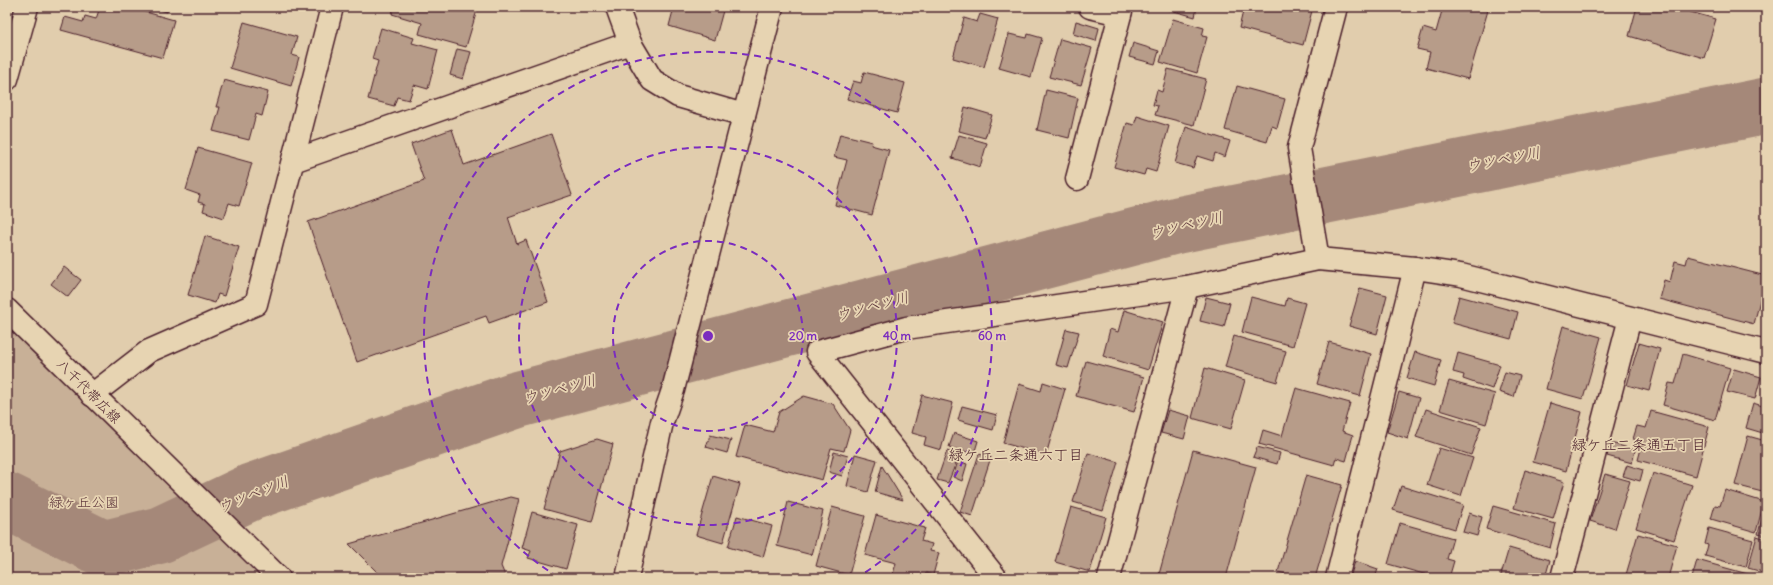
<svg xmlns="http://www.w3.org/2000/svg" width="1773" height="585" viewBox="0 0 1773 585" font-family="Delius,'Klee One',sans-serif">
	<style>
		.green { fill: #c8b097; stroke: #896861 }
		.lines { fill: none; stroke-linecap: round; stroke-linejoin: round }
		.river { stroke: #a58879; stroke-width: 57 }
		.building { fill: #b79c89; stroke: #4a1f2b }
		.street-casing { stroke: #4a1f2b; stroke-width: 25 }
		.secondary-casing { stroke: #4a1f2b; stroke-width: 25 }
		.street { stroke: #e7d4b2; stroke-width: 22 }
		.secondary { stroke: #e7d4b2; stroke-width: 22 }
		.ring { fill: none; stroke: #7b2cbf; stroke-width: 2; stroke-dasharray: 7 5 }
		.labels { text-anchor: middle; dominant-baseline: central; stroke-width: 3.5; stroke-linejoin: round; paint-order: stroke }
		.street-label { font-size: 14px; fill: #4a1f2b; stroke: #e7d4b2 }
		.park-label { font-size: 14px; fill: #5d353b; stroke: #e7d4b2 }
		.water-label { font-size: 15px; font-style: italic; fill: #61393e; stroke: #e7d4b2 }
		.neighbourhood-label { font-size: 15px; fill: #4a1f2b; stroke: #e7d4b2 }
		.centre { fill: #7b2cbf; stroke: #e7d4b2; stroke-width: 2 }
		.ring-label { font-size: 12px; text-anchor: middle; font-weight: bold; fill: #7b2cbf; stroke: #e7d4b2; stroke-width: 3.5; stroke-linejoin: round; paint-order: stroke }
	</style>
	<rect width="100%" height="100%" fill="#e1cdad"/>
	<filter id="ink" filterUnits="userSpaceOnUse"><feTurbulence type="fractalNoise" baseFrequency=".025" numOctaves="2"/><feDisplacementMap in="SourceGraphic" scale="8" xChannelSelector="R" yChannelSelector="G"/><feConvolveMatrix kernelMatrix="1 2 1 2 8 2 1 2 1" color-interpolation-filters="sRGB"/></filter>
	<g filter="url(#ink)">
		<polygon class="green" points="7,319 271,578 7,578"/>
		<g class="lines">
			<polyline class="river" points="7,501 104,549 160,535 251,492 516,400 1178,225 1766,106"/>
		</g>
		<g class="building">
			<polygon points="100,7 128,7 174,20 163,58 61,30 65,17 83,22 85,16 96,19"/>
			<polygon points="148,7 168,7 167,12"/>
			<polygon points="227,7 238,7 237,10"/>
			<polygon points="394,7 478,7 466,47 419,34 422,23 392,14"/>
			<polygon points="674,7 724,7 715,40 669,26"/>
			<polygon points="1160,7 1197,7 1195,17"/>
			<polygon points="1244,7 1313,7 1303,45 1239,28"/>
			<polygon points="1443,7 1489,7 1468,79 1426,68 1430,52 1417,49 1423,28 1436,32"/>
			<polygon points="1637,7 1672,7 1716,19 1704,58 1629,36"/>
			<polygon points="980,14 998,19 984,67 953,58 964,18 977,22"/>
			<polygon points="1173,19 1204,28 1202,36 1207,37 1197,73 1160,62"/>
			<polygon points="1076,21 1099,28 1096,41 1073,34"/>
			<polygon points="244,22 297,37 292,55 299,57 291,86 230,68"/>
			<polygon points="381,28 414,38 412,43 438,50 428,89 414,85 409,100 397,97 394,106 368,99 378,61 372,59"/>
			<polygon points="1009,34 1027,38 1028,34 1042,38 1031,77 999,68"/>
			<polygon points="1060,39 1092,48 1081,85 1049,77"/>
			<polygon points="1133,43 1159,51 1155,64 1129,57"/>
			<polygon points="457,49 471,52 463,79 450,75"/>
			<polygon points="1168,69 1206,79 1194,125 1155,115 1158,106 1153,105 1157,90 1162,92"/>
			<polygon points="864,72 905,83 897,113 847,99 853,81 861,83"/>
			<polygon points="224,80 268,92 262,116 256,114 249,140 213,131 220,107 216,107"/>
			<polygon points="1237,86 1285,99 1277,128 1272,126 1267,142 1225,130"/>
			<polygon points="1046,90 1078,98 1069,138 1037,130"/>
			<polygon points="965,107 992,115 985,138 959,131"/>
			<polygon points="1137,116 1169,126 1156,172 1146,169 1144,175 1114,167 1127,123 1134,125"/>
			<polygon points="1186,127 1230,141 1225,157 1215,153 1213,161 1197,156 1193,168 1175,163"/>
			<polygon points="452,129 464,165 551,134 572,195 508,217 517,244 526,240 548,302 489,323 486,316 357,362 308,222 424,181 411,144"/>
			<polygon points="840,134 872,142 871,145 889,150 872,215 835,205 847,160 834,157"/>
			<polygon points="959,135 987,143 980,167 952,158"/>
			<polygon points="198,148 252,163 239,206 229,203 224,218 203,211 205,204 198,202 200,195 186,190"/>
			<polygon points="205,236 239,247 224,296 218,294 215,303 188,295"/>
			<polygon points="1688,256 1766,276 1754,324 1659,299 1664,280 1670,282 1675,261 1686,264"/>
			<polygon points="64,267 81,280 68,297 51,284"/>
			<polygon points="1360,288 1387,295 1377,334 1349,326"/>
			<polygon points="1459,296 1518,312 1511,339 1452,323"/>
			<polygon points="1206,297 1230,303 1224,327 1200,321"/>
			<polygon points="1251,297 1285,306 1287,298 1305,303 1293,346 1242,332"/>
			<polygon points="1124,310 1163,322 1148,370 1103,356 1110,329 1118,332"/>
			<polygon points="1563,326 1601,337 1583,399 1546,389"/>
			<polygon points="1066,329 1079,332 1068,368 1056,365"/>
			<polygon points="1234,336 1286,351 1277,382 1225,367"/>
			<polygon points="1329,342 1371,354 1360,396 1317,384"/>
			<polygon points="1639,343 1660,349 1649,391 1627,385"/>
			<polygon points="1415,352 1441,360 1434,386 1407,378"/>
			<polygon points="1458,353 1500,365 1492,389 1463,379 1464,375 1453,372"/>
			<polygon points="1683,354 1730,368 1715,420 1663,405 1669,383 1675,384"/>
			<polygon points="1086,361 1144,377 1134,412 1076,396"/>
			<polygon points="1205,368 1245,380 1231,429 1192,418"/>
			<polygon points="1734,369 1761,377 1755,399 1727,392"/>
			<polygon points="1505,372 1520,376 1514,397 1499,392"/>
			<polygon points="1449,381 1495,394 1486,424 1440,410"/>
			<polygon points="1043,382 1065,389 1046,455 1003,443 1019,384 1041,391"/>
			<polygon points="1296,388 1350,403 1342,431 1353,435 1346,461 1336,458 1334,465 1259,444 1263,430 1282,436"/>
			<polygon points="1399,392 1419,398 1408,439 1387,432"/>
			<polygon points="922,395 953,403 941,450 924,445 926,437 912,433"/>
			<polygon points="804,396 833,404 850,430 844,451 831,448 822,480 736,457 745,425 773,432 779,412"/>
			<polygon points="1550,403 1582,412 1566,471 1533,462"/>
			<polygon points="1753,403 1766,407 1766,434 1746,428"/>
			<polygon points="962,406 997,415 993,430 958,420"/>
			<polygon points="1426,409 1481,427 1471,455 1416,437"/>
			<polygon points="1168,410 1190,416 1184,439 1161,433"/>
			<polygon points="1651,411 1709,427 1696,476 1638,460 1643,441 1633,439 1637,426 1646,428"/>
			<polygon points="954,433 978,441 974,454 949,447"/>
			<polygon points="710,435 731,440 727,453 706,447"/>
			<polygon points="1748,436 1766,441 1766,493 1735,485"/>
			<polygon points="597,439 613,444 592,522 544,509 560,451"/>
			<polygon points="1611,443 1635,450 1632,463 1607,456"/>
			<polygon points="1257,447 1280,453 1277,464 1253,457"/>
			<polygon points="1439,448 1473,458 1461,496 1427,485"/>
			<polygon points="1193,450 1256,467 1226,578 1158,578"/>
			<polygon points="947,451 959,455 948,483 937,480"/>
			<polygon points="834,452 848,456 842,476 829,472"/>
			<polygon points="1088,453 1118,462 1103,511 1073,502"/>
			<polygon points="855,454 877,460 868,492 847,486"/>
			<polygon points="979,454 991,457 972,516 960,512"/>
			<polygon points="958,461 967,464 962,481 953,477"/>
			<polygon points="1627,465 1643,470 1640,481 1623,476"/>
			<polygon points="882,466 903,500 875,492"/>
			<polygon points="1525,470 1564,482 1553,519 1514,508"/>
			<polygon points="1653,473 1692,485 1674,540 1636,528"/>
			<polygon points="1605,474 1630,481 1615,529 1590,521"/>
			<polygon points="1306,475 1342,485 1315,578 1302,578 1278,572"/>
			<polygon points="713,476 740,484 723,543 696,535"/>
			<polygon points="1401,486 1463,505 1455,529 1393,510"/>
			<polygon points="1725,490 1764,502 1756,532 1711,519 1715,505 1720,506"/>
			<polygon points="511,497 519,499 501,566 506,578 383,578 349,544"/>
			<polygon points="788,502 823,511 812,555 777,546"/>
			<polygon points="1766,502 1766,536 1758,534"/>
			<polygon points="1493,506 1556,524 1550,548 1486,529"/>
			<polygon points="832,507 865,516 849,575 816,566"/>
			<polygon points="1071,507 1106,517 1090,572 1055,562"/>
			<polygon points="532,512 578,525 566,569 528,558 531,551 522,548"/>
			<polygon points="1469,513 1482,517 1477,536 1463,532"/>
			<polygon points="876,515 925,528 921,541 932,544 930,551 939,553 933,575 926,573 925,578 892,578 896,563 865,555"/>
			<polygon points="737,516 772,526 763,557 728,547"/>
			<polygon points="1400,523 1453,538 1447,559 1454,561 1449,578 1438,578 1388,564"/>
			<polygon points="1709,528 1753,540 1746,567 1705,556 1708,545 1705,544"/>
			<polygon points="1638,534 1677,545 1668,578 1625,578"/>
			<polygon points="1757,536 1766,539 1766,573 1748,568"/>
			<polygon points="1509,548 1550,560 1545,578 1536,575 1535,578 1500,578"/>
			<polygon points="1697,560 1755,576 1755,578 1692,578"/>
			<polygon points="1355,561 1378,569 1375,578 1350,578"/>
		</g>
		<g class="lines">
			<defs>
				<g id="street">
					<polyline points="617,7 630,43 652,80 678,96 744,115"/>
					<polyline points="1090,7 1120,14"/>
					<polyline points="7,79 27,7"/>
					<polyline points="293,161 630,43"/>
					<polyline points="1077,179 1122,7"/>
					<polyline points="1318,259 1299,148 1336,7"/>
					<polyline points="92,395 149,351 256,304 332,7"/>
					<polyline points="627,578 662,422 673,390 772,7"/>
					<polyline points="996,578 817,352 906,328 1187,287 1318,259 1415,268 1461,275 1766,352"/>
					<polyline points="1109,578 1187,287"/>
					<polyline points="1337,578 1415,268"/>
					<polyline points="1562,578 1630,318"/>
				</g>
				<polyline id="secondary" points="7,310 279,578"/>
			</defs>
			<use href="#street" class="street-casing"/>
			<use href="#secondary" class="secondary-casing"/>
			<use href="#street" class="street"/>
			<use href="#secondary" class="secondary"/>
		</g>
	</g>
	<g class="ring">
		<circle cx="708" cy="336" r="95"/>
		<circle cx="708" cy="336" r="189"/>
		<path d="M558 577A284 284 0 1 1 858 577"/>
	</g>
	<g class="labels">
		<g class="street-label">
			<text transform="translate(89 391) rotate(45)">八千代帯広線</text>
		</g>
		<g class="park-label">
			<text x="84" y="502">緑ヶ丘公園</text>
		</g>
		<g class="water-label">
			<text transform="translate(1503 159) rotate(-11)">ウツベツ川</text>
			<text transform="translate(1186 225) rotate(-13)">ウツベツ川</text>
			<text transform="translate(872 306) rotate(-15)">ウツベツ川</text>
			<text transform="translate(559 389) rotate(-15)">ウツベツ川</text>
			<text transform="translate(253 494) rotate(-22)">ウツベツ川</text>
		</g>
		<g class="neighbourhood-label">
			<text x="1639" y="444">緑ケ丘二条通五丁目</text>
			<text x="1016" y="454">緑ケ丘二条通六丁目</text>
		</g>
	</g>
	<circle cx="708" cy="336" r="6" class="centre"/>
	<g class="ring-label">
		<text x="803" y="340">20 m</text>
		<text x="897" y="340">40 m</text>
		<text x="992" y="340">60 m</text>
	</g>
	<rect width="1773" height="585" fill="none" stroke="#e7d4b2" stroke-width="24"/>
	<rect x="12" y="12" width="1749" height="561" fill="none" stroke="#4a1f2b" stroke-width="1.5" filter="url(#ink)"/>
</svg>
